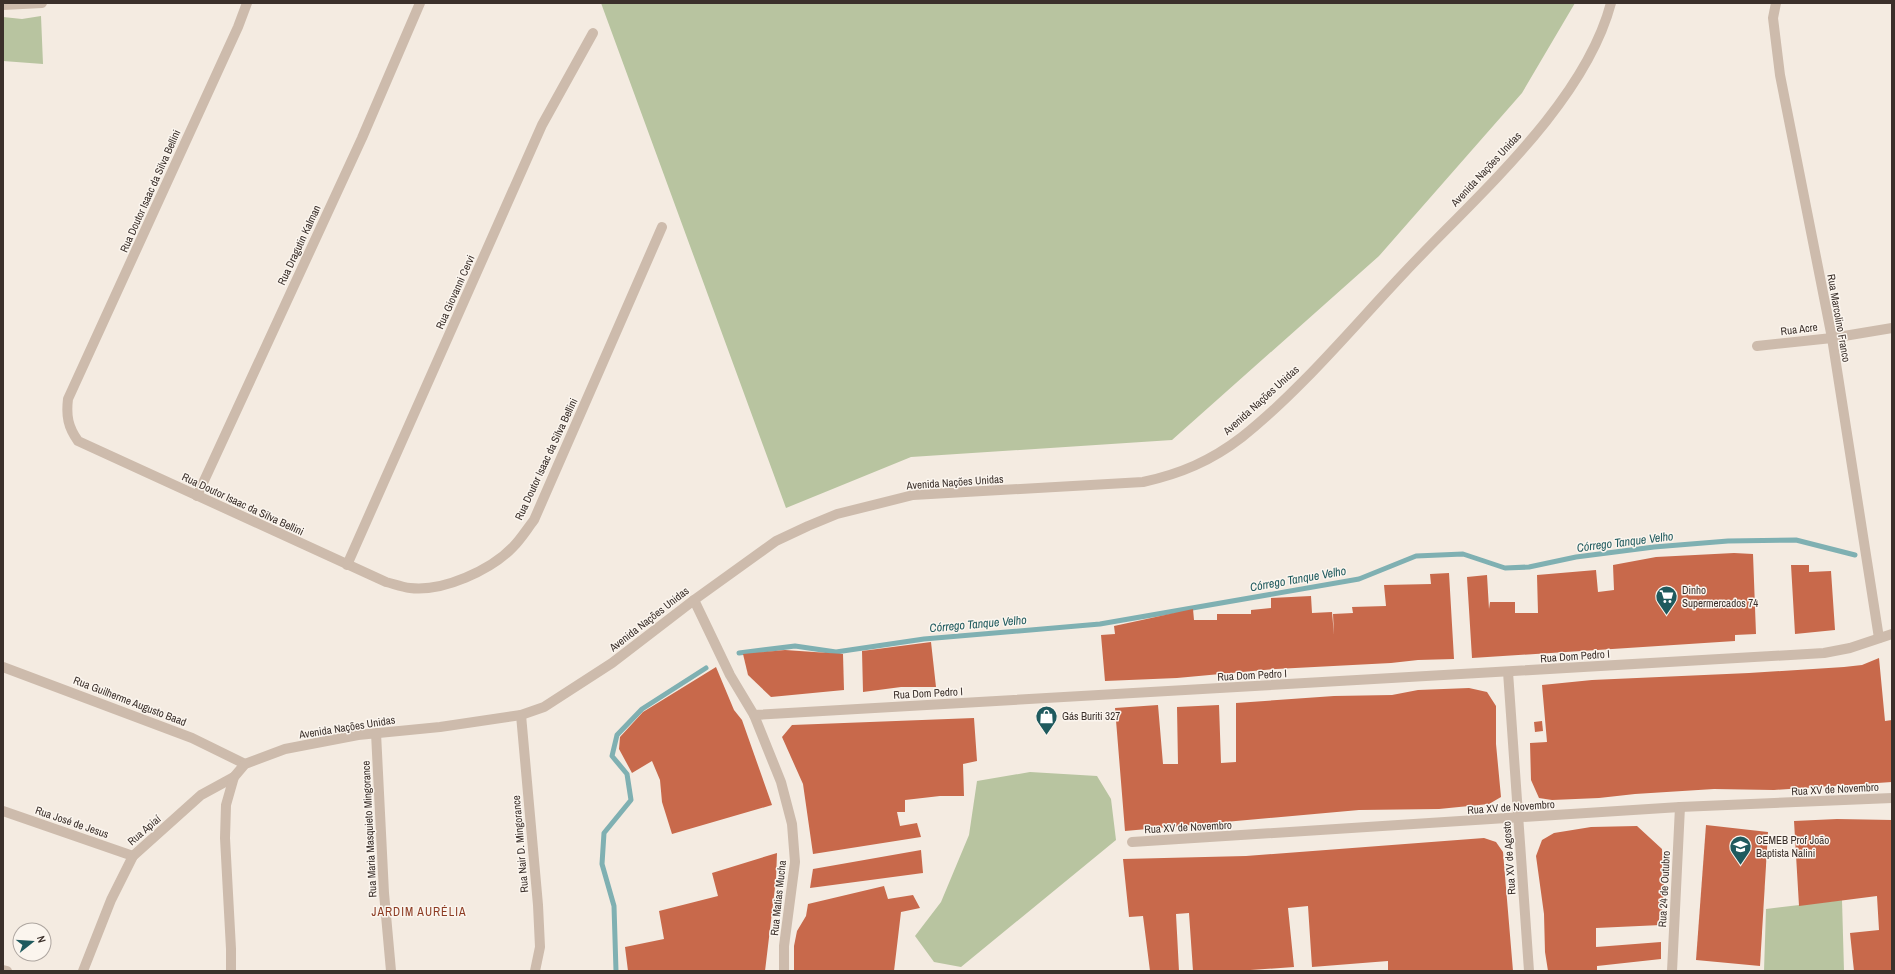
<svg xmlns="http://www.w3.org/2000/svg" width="1895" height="974" viewBox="0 0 1895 974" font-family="'Archivo Narrow',sans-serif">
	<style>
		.green { fill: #b8c4a0 }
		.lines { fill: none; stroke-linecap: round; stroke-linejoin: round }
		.stream { stroke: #7fb0b2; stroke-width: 5 }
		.building { fill: #c8694b }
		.minor { stroke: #cdbbac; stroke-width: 10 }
		.labels { text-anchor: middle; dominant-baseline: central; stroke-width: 3; stroke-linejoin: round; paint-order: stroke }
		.street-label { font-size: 11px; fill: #3b302b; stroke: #fbf5ee }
		.poi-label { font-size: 11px; fill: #3b302b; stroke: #fbf5ee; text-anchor: start }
		.water-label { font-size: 12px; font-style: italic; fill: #1f5a5e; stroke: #fbf5ee }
		.neighbourhood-label { font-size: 12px; letter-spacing: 1px; fill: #8c3b22; stroke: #fbf5ee }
	</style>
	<rect width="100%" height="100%" fill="#f4ebe1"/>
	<g class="green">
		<polygon points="601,3 1575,3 1522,93 1379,256 1172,440 911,457 786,508"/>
		<polygon points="41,16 43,64 3,61 3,17 22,19"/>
		<polygon points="1030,772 1097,776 1111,799 1116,840 961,967 934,962 915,936 941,902 969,835 977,781"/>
		<polygon points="1842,900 1844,971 1764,971 1766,909"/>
	</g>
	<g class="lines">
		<g class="stream">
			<polyline points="739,653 795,646 836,652 924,639 1100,624 1359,579 1416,556 1463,554 1505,568 1529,567 1576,557 1654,547 1728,541 1796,540 1855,555"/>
			<polyline points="616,971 614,906 602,864 604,833 631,800 627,774 612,756 617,735 642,709 706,668"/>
		</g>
	</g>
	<g class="building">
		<polygon points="1734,553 1753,554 1756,634 1735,635 1735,641 1472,658 1467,577 1487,575 1489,609 1490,602 1515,602 1515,613 1538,613 1537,575 1596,570 1598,592 1614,590 1613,565 1656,557"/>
		<polygon points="1791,565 1809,565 1809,572 1831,571 1835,630 1795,634"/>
		<polygon points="1449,573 1454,659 1418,660 1391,663 1276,669 1177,678 1105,681 1101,635 1115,634 1114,626 1193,609 1194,620 1217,620 1217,614 1251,614 1251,610 1271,608 1271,598 1311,596 1312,613 1332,612 1334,635 1333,614 1353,613 1352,607 1386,606 1384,585 1431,584 1430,574"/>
		<polygon points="931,642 936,687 901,687 863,692 862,651"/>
		<polygon points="785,650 843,654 844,690 771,697 748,675 743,654"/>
		<polygon points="1879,658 1885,721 1892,720 1892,782 1774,790 1714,789 1635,794 1599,798 1552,800 1539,798 1531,780 1530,743 1547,742 1542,685 1592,680 1749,673 1844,667 1862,665"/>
		<polygon points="716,667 734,710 742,720 772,805 672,834 662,802 660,780 652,761 632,773 619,749 620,737 643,712"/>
		<polygon points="1469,688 1487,692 1496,706 1496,744 1501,797 1489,804 1439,809 1359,810 1125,831 1115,708 1158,705 1163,764 1178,764 1177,707 1219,705 1221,763 1236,762 1236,703 1334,696 1392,695 1418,690"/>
		<polygon points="974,718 977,761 963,764 964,796 940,796 905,800 905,812 897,812 900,826 917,823 921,837 813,854 803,784 782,737 792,725"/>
		<polygon points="1542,721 1543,731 1535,732 1534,722"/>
		<polygon points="1837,819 1892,820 1892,971 1854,971 1850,933 1879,930 1877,896 1799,906 1794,821"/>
		<polygon points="1706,825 1768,832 1760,966 1696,960"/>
		<polygon points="1637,826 1662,849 1664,888 1661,925 1596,928 1596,947 1661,942 1661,959 1597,966 1597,971 1548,971 1545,952 1544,914 1536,856 1542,840 1554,833 1591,827"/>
		<polygon points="1484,838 1496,842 1503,852 1513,971 1388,971 1388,961 1312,967 1308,906 1288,908 1294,967 1236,971 1193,971 1189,913 1176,914 1179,971 1150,971 1143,916 1129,917 1123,859 1246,856"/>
		<polygon points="921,850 923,873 810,888 813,869"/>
		<polygon points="777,853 776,879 765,971 628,971 625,947 664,939 659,911 718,896 712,873"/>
		<polygon points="884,886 888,899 913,895 920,908 901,912 894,971 794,971 794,946 797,931 806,916 808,904"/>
	</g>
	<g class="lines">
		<g class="minor">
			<path d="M247,3l-9,24 -170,372c-2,17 0,28 10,42l308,141c8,2 16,5 24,6 33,4 81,-18 103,-41 8,-8 14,-18 21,-27l128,-293"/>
			<polyline points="1776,3 1773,18 1780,75 1832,338 1879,638"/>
			<polyline points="3,5 42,3"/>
			<polyline points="1757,346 1832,338 1892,328"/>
			<polyline points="197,496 362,138 420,3"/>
			<polyline points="347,565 542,125 593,33"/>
			<polyline points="694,600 730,675 754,715 781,782 792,824 795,862 784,946 784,971"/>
			<polyline points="3,667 192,738 245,764"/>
			<polyline points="1508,672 1529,971"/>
			<polyline points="521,715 538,905 540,947 535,971"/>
			<polyline points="754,715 1824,653 1850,648 1892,634"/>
			<polyline points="376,733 384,893 391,971"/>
			<polyline points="3,811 133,856"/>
			<polyline points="1132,842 1680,807 1892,798"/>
			<polyline points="3,970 7,971"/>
			<polyline points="83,971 111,900 133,856 201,795 234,777"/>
			<path d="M231,971v-22l-6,-111 1,-33 8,-28 11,-13 40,-15 73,-14 82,-8 81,-12 23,-8 68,-44 82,-63 82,-59 32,-15 29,-12 76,-19 230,-13c37,-8 68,-21 99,-45 58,-46 111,-110 162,-164 70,-75 180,-168 207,-270"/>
			<polyline points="1672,971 1680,807"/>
		</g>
	</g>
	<defs>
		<symbol id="supermarket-pin" viewBox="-11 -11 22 30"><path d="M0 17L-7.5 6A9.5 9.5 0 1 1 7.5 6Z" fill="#1f5a5e" stroke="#fbf5ee"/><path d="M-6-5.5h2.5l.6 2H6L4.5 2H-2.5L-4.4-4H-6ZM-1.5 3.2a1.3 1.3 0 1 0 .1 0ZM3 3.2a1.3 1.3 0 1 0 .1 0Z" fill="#fff"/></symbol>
		<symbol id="shop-pin" viewBox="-11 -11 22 30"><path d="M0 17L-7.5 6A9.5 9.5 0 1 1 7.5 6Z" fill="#1f5a5e" stroke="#fbf5ee"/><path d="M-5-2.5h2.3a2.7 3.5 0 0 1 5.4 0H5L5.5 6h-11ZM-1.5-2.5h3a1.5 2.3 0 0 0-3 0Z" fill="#fff"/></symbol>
		<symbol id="school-pin" viewBox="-11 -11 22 30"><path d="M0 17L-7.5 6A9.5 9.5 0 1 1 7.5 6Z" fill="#1f5a5e" stroke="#fbf5ee"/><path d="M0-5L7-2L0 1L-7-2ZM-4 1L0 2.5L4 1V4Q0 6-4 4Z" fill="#fff"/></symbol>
	</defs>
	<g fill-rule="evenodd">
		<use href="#supermarket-pin" x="1654" y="584" width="25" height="34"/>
		<use href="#shop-pin" x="1034" y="704" width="25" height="34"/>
		<use href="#school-pin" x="1728" y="834" width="25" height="34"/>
	</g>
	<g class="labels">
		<g class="street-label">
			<text transform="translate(1486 169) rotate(-47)">Avenida Nações Unidas</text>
			<text transform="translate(150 191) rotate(-66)">Rua Doutor Isaac da Silva Bellini</text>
			<text transform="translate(299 245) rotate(-65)">Rua Dragutin Kalman</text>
			<text transform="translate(455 292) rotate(-66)">Rua Giovanni Cervi</text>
			<text transform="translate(1839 318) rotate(80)">Rua Marcolino Franco</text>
			<text transform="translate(1799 329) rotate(-7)">Rua Acre</text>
			<text transform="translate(1261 400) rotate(-42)">Avenida Nações Unidas</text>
			<text transform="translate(546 459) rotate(-65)">Rua Doutor Isaac da Silva Bellini</text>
			<text transform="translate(955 482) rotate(-4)">Avenida Nações Unidas</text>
			<text transform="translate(243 504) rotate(25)">Rua Doutor Isaac da Silva Bellini</text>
			<text transform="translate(649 619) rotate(-38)">Avenida Nações Unidas</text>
			<text transform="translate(1575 656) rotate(-4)">Rua Dom Pedro I</text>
			<text transform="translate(1252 675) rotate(-3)">Rua Dom Pedro I</text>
			<text transform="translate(928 693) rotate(-3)">Rua Dom Pedro I</text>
			<text transform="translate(130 701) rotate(21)">Rua Guilherme Augusto Baad</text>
			<text transform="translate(347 727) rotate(-9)">Avenida Nações Unidas</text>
			<text transform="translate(1835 789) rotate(-3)">Rua XV de Novembro</text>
			<text transform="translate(1511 807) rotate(-4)">Rua XV de Novembro</text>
			<text transform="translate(72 822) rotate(19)">Rua José de Jesus</text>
			<text transform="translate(1188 827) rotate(-3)">Rua XV de Novembro</text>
			<text transform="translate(369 829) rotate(-93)">Rua Maria Masquieto Mingorance</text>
			<text transform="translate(144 830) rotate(-41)">Rua Apiaí</text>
			<text transform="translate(520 844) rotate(-95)">Rua Nair D. Mingorance</text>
			<text transform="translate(1509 858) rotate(-94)">Rua XV de Agosto</text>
			<text transform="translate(1664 889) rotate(-87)">Rua 24 de Outubro</text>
			<text transform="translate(778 898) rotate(-84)">Rua Matias Mucha</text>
		</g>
		<g class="poi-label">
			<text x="1682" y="590">Dinho<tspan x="1682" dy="13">Supermercados 74</tspan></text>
			<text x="1062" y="716">Gás Buriti 327</text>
			<text x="1756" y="840">CEMEB Prof João<tspan x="1756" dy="13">Baptista Nalini</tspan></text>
		</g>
		<g class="water-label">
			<text transform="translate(1625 542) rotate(-7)">Córrego Tanque Velho</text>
			<text transform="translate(1298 579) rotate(-10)">Córrego Tanque Velho</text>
			<text transform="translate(978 624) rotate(-5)">Córrego Tanque Velho</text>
		</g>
		<g class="neighbourhood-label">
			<text x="419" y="912">JARDIM AURÉLIA</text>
		</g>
	</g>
	<rect width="1895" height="974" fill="none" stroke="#3b302b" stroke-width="8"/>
	<g transform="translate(32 942) rotate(73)"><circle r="19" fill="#fbf5ee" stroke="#aea6a0"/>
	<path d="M0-3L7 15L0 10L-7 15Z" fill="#1f5a5e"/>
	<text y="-6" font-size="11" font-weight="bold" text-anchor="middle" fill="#3b302b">N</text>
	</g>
</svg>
